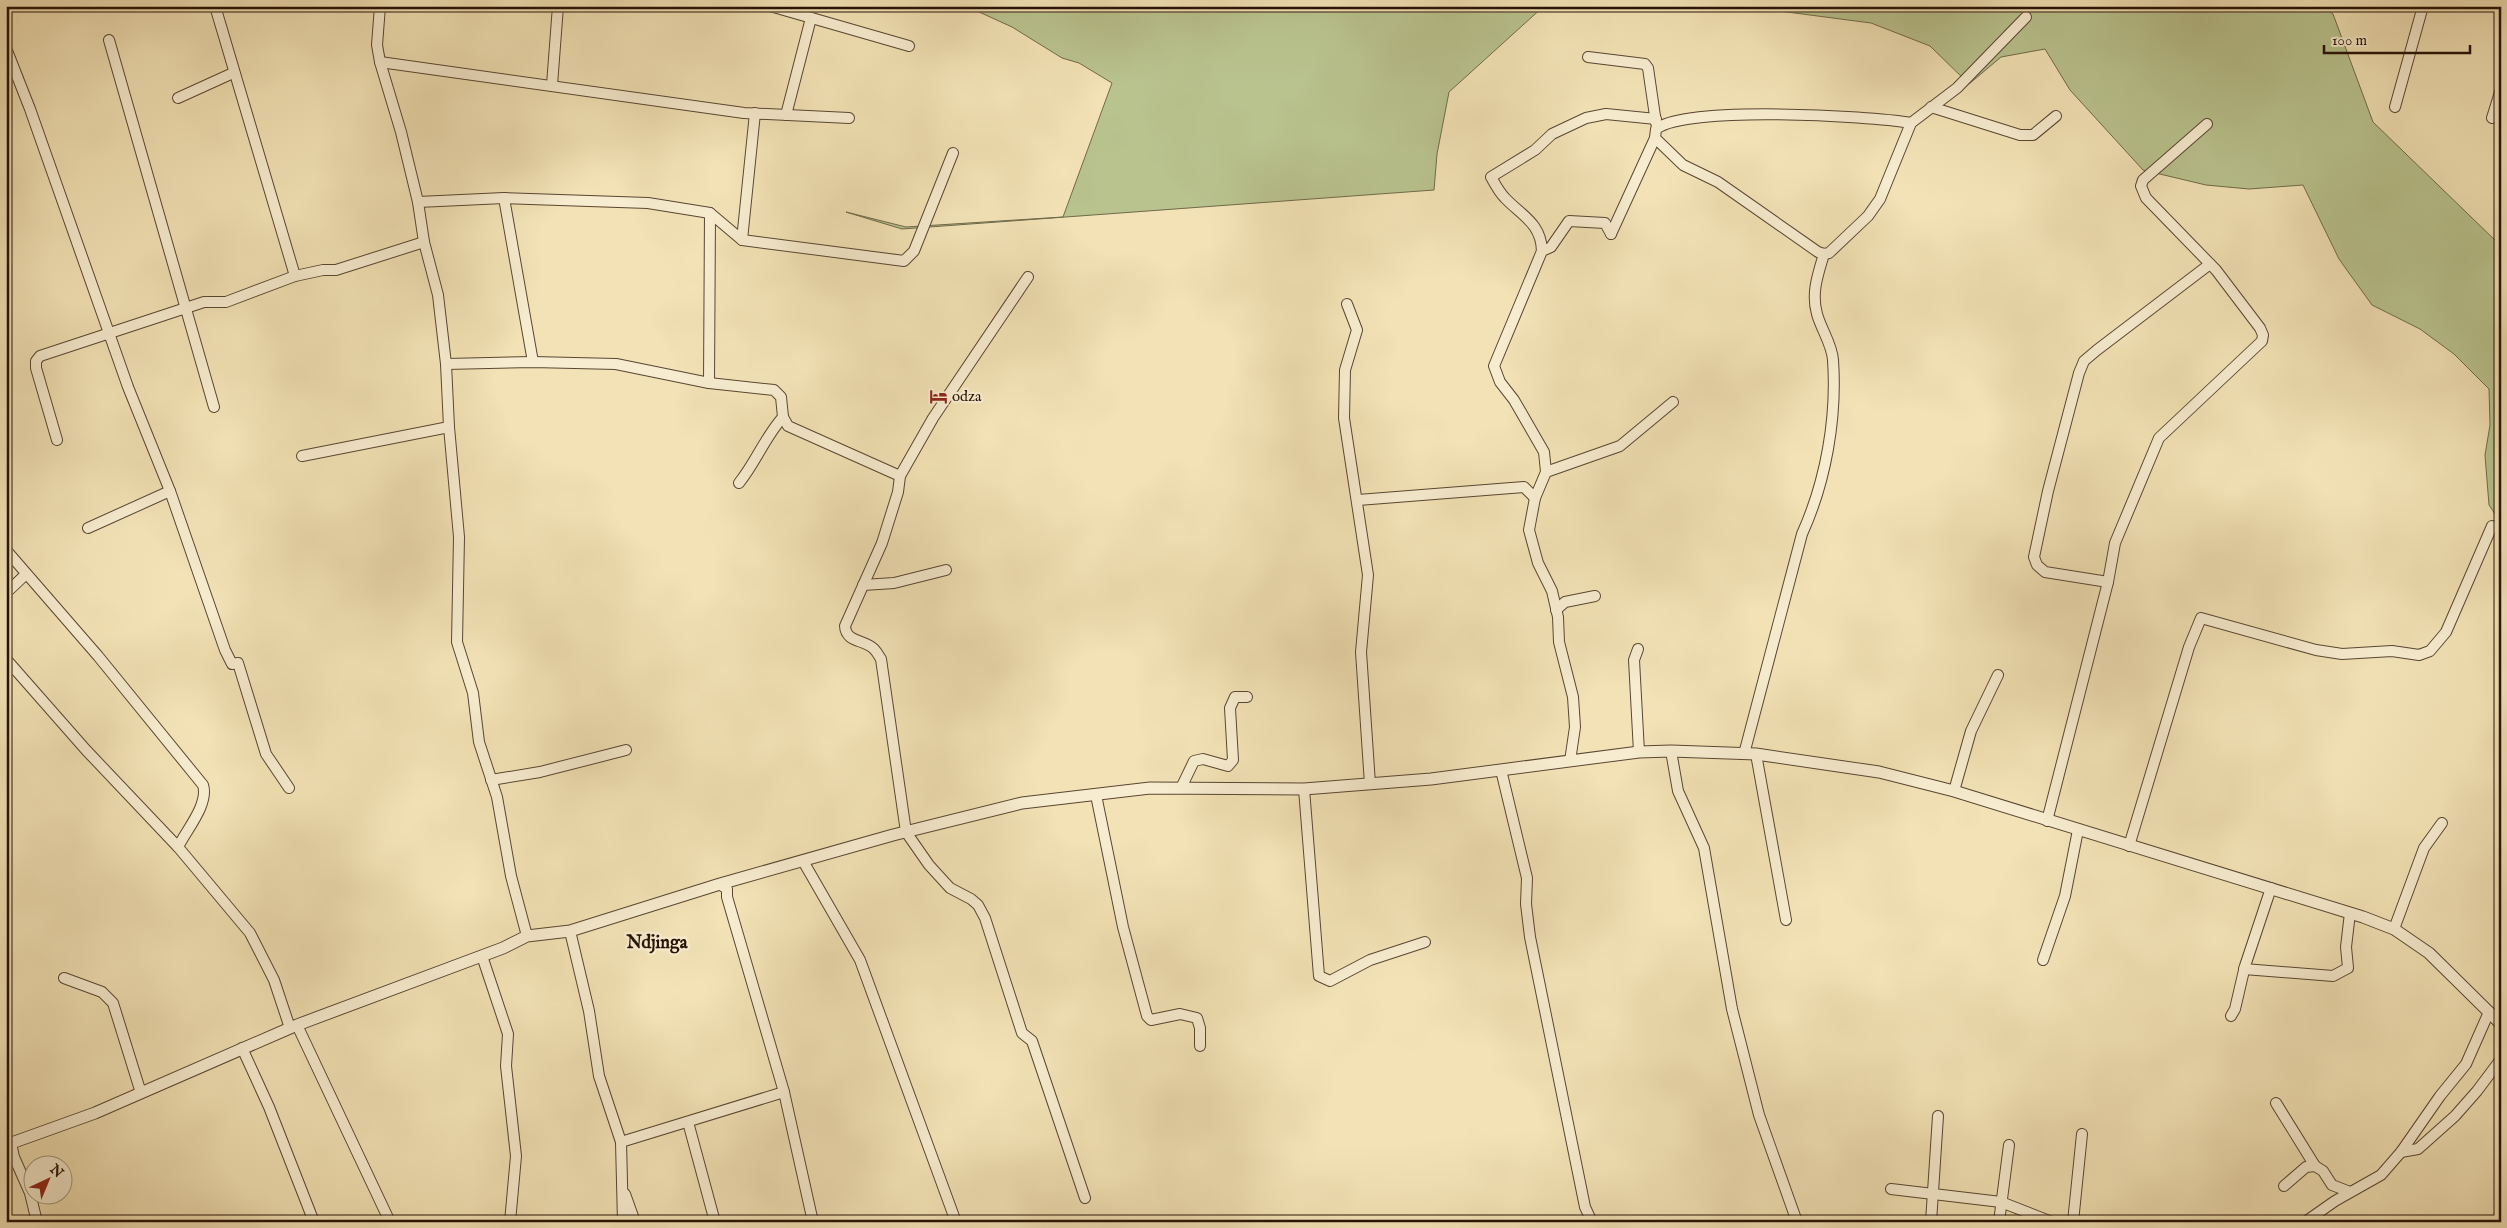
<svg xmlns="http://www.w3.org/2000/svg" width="2507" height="1228" viewBox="0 0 2507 1228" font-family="'IM FELL English',serif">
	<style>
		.green { fill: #b9c38e; stroke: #706a4a }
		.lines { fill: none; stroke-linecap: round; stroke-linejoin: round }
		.minor-casing { stroke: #594632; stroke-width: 12 }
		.tertiary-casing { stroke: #594632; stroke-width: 13 }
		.minor { stroke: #f7eccf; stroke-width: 10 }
		.tertiary { stroke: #f7eccf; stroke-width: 11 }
		.labels { text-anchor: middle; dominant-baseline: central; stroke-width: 4.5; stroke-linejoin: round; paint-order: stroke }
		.poi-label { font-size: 15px; fill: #261206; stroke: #f7eccf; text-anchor: start }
		.quarter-label { font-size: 18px; font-weight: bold; fill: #261206; stroke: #f7eccf }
	</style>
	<rect width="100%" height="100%" fill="#f2e2b5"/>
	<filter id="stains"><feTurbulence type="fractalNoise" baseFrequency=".004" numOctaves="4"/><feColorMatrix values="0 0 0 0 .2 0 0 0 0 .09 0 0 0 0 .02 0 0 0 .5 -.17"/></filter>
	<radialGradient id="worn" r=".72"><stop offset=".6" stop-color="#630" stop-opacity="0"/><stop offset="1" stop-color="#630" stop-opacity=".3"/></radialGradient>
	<g class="green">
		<polygon points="966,6 1544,6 1449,92 1437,154 1434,190 902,229 846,212 906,227 1063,217 1112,83 1079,63 1062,58 1012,27"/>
		<polygon points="1741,6 2321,6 2333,14 2373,122 2501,246 2501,523 2489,505 2485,455 2490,425 2489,389 2454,354 2420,329 2372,305 2339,259 2303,185 2249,189 2206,185 2143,170 2070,90 2045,49 2001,57 1969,84 1930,46 1871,23"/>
	</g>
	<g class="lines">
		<defs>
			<g id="minor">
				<polyline points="215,6 295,276 323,270 336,270 424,242"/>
				<polyline points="380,6 377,45 380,62 401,132 418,202 424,242 438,295 446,364 449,427 459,537 457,642 473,693 479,742 497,797 511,876 527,936"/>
				<polyline points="770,6 909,46"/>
				<polyline points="109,40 214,407"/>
				<polyline points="6,48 30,109 128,387 170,491 225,650 232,664 238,663 266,754 289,788"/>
				<polyline points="1588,57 1645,64 1648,68 1656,123"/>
				<polyline points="380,62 744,113 849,118"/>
				<polyline points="552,85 558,6"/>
				<polyline points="178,98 233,73"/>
				<polyline points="1931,107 2020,135 2033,135 2056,116"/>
				<polyline points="2395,107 2423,6"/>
				<polyline points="786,115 811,18"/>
				<polyline points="2492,118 2501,89"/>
				<polyline points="1655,138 1683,165 1718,182 1818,252 1824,254 1829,253 1868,216 1880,199 1911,123 1957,88 2026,17"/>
				<polyline points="504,198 533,362"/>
				<polyline points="418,202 504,198 648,203 710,213 742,240 904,261 914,251 953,153"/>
				<path d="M1611,234l44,-96 1,-9c31,-24 212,-13 255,-6"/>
				<polyline points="742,240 755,113"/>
				<path d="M1542,251c-1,-28 -20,-35 -37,-53 -6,-6 -10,-14 -14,-21l44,-27 17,-16 34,-16 20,-4 50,5"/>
				<path d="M1028,277l-95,141 -33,58 -2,16 -16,51 -37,83c1,17 19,13 29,23 3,3 5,7 7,10l25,173 23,33 21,23 21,11 7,6 7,13 37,115 10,8 53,157"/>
				<polyline points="1347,304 1357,330 1345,370 1344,418 1368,575 1361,652 1370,784"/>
				<polyline points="446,364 533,362 616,364 709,383 774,390 781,397 783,417 788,426 900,476"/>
				<polyline points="709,383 710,213"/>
				<polyline points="57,440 36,368 36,361 40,356 204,302 226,302 295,276"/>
				<polyline points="302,456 449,427"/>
				<polyline points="1546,472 1620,446 1673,402"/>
				<path d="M739,483c17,-21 26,-46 44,-66"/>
				<polyline points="1358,500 1524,487 1535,498"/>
				<polyline points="88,528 170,491"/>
				<path d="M6,550l92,106 105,129c6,19 -16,44 -25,62"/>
				<polyline points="2108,582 2045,572 2037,565 2034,557 2048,491 2079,373 2084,361 2097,350 2210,264"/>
				<polyline points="863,585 894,583 946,570"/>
				<polyline points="6,593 26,574"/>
				<polyline points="1556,610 1565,602 1595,596"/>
				<polyline points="1638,649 1634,660 1639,752"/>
				<polyline points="6,659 86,750 178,847 250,933 274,980 290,1028"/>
				<polyline points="1671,751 1678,791 1704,848 1732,1009 1759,1115 1796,1219 1800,1222"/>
				<path d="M1744,754l58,-220c24,-53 35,-116 31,-174 -1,-16 -12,-31 -16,-46 -6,-21 1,-40 7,-60"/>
				<polyline points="1756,754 1786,920"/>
				<polyline points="1570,761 1575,727 1573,697 1559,642 1558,617 1552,591 1538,563 1529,530 1535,498 1546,472 1544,452 1514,400 1500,382 1494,366 1542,251 1551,247 1569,221 1605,223 1611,234"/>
				<polyline points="1501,770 1527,878 1526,904 1530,937 1585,1207 1592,1222"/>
				<polyline points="491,780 540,772 626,750"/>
				<polyline points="1181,788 1194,761 1203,759 1228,766 1233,760 1230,708 1235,697 1247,697"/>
				<polyline points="1304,789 1319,976 1330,981 1370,960 1425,942"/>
				<polyline points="1954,791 1971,731 1998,675"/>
				<polyline points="1096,795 1123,927 1147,1016 1151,1020 1180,1014 1197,1018 1200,1028 1200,1046"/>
				<polyline points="2047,821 2108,582 2115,543 2159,438 2262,341 2263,335 2260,328 2216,270 2146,198 2141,186 2143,180 2207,124"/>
				<polyline points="2129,846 2189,647 2201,618 2316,650 2342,654 2392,651 2419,655 2430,651 2446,632 2492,526"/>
				<polyline points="803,861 860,960 956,1222"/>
				<polyline points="721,885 727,889 727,897 784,1092 813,1222"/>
				<polyline points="2394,929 2424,848 2442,823"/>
				<polyline points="570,931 589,1011 599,1076 621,1142 623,1222"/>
				<polyline points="482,956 508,1034 506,1066 516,1156 510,1222"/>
				<polyline points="2043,960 2065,896 2078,830"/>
				<polyline points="2244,969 2333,976 2348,968 2346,947 2350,913"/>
				<polyline points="64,978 102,992 113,1003 141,1093"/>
				<polyline points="2231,1016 2235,1009 2245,966 2271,888"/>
				<polyline points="297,1025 390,1222"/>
				<polyline points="242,1048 269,1107 314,1222"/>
				<polyline points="2276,1103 2315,1166"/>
				<polyline points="688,1122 715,1222"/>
				<polyline points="621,1142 784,1092"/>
				<polyline points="11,1143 14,1157 30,1193 37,1222"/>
				<polyline points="2401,1152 2418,1149 2455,1116 2477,1091 2501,1059"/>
				<polyline points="2284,1186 2306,1167 2315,1166 2323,1171 2332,1185 2350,1192"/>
				<polyline points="1891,1189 2001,1202 2052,1222"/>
				<polyline points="625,1194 635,1222"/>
				<polyline points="1931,1222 1938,1116"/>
				<polyline points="1999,1222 2009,1145"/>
				<polyline points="2073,1222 2082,1134"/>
				<polyline points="2305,1222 2335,1201 2381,1175 2401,1152 2440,1096 2466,1064 2489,1012"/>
			</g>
			<polyline id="tertiary" points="6,1145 95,1113 297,1025 503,948 527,936 570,931 720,884 893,835 1022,803 1150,788 1304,789 1431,779 1639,752 1671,751 1756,754 1879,772 1954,791 2363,917 2394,929 2429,953 2501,1024"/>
		</defs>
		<use href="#minor" class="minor-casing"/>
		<use href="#tertiary" class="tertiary-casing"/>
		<use href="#minor" class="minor"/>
		<use href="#tertiary" class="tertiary"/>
	</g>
	<defs>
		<symbol id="hotel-bare" viewBox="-9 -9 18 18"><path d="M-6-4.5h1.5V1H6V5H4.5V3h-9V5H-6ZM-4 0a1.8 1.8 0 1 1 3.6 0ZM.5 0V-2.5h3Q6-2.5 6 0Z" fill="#8f2418" stroke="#f7eccf" stroke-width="2.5" paint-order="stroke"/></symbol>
	</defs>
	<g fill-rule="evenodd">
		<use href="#hotel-bare" x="926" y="384" width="25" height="25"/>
	</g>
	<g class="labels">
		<g class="poi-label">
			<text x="952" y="396">odza</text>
		</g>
		<g class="quarter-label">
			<text x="657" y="943">Ndjinga</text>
		</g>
	</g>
	<rect width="2507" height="1228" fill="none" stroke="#f2e2b5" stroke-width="25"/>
	<rect x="8" y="8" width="2492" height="1213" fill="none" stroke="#261206" stroke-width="2.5"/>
	<rect x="12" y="12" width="2482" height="1203" fill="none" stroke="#261206"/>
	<g transform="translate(48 1180) rotate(44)"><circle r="24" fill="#f7eccf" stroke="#a3957f"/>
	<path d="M0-4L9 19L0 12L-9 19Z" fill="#8f2418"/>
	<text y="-8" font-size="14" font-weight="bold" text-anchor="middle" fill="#261206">N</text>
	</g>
	<path d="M2324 45v8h146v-8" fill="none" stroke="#261206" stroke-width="2.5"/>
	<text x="2332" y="45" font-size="15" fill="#261206" stroke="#f7eccf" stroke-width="4" paint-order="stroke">100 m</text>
	<rect width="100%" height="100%" filter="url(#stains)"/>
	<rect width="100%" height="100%" fill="url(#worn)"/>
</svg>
